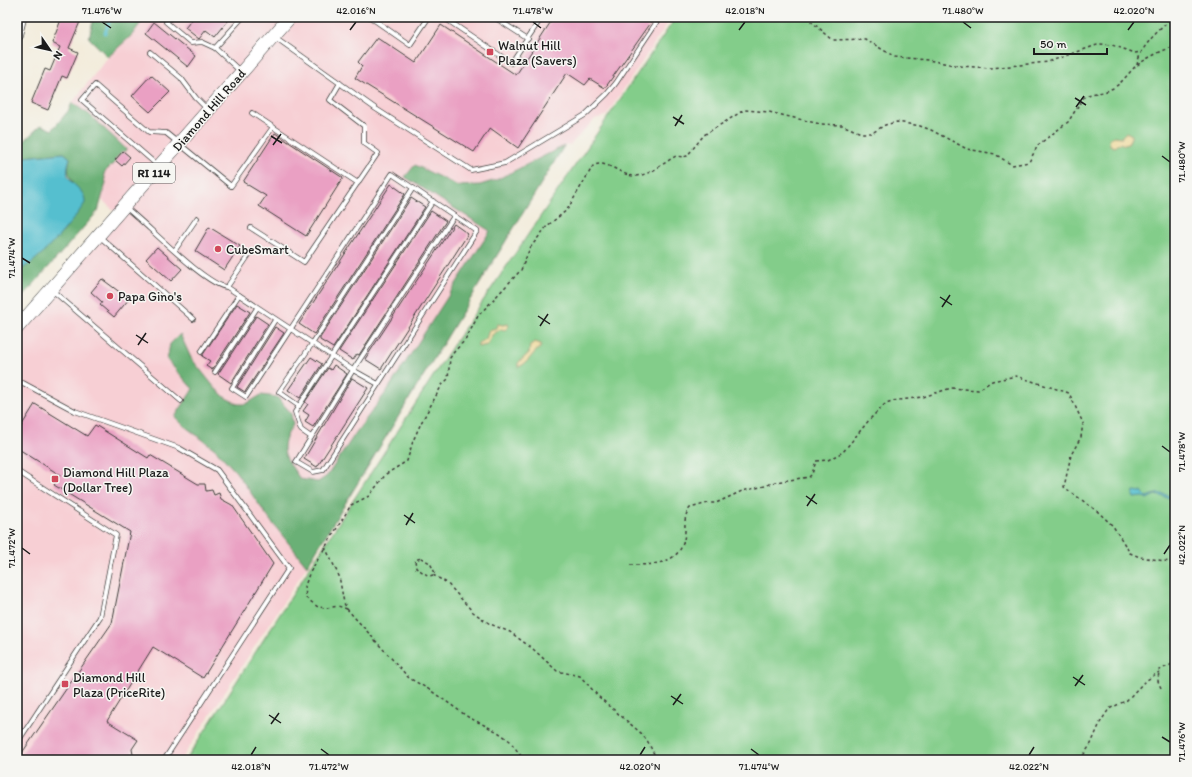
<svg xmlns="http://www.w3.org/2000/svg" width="1192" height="777" viewBox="0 0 1192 777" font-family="Itim,sans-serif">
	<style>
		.built { fill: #f7cfd4 }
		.green { fill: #83cd8a; stroke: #507453 }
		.forest { fill: #6ab076; stroke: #436649 }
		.sand { fill: #eeda9e; stroke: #857b5d }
		.water { fill: #54bfcf; stroke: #386e76 }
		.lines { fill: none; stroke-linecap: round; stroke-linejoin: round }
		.stream { stroke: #54bfcf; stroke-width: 3 }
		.building { fill: #eaa0c3 }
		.lane-casing { stroke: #3c3b39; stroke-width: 5.5 }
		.primary-casing { stroke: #3c3b39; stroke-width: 14 }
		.path { stroke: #3c3b39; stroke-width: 1.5; stroke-dasharray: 3 3; stroke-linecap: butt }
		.lane { stroke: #fff; stroke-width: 4 }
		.primary { stroke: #fff; stroke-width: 13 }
		.ticks { fill: none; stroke: #1c1c1c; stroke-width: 1.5 }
		.poi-dot { fill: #d1495b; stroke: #f6f6f2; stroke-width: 1.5 }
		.labels { text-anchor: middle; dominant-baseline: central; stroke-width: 3; stroke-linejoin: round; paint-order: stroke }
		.shield { fill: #f6f6f2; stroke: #5d5d5c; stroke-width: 1 }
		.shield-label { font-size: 12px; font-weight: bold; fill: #1c1c1c }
		.poi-label { font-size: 13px; fill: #1c1c1c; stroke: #f6f6f2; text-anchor: start }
		.street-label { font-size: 13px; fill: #1c1c1c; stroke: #f6f6f2 }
		.neatline { fill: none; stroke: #1c1c1c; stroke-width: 1.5 }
		.ticks-label { font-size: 10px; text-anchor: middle; fill: #1c1c1c }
	</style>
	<rect width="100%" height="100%" fill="#f6f6f2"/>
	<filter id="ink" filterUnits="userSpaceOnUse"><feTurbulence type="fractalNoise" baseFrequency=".025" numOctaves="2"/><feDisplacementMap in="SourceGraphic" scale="8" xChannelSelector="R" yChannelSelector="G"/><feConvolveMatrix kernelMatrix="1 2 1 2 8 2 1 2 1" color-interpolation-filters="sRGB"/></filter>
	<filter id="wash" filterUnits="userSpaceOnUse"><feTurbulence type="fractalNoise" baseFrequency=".012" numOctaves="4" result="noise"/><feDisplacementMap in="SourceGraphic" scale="16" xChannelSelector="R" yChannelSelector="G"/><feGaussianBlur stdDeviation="0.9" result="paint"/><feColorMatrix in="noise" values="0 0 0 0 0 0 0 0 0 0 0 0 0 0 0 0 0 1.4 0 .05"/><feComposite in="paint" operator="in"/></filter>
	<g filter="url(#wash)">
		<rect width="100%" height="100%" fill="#f3ecdb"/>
		<polygon class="built" points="145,17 672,17 606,116 595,119 570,145 564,146 489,183 480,185 459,186 415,165 405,177 490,231 387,391 357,431 327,476 318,482 300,479 285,458 284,448 287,434 293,425 257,397 246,404 238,404 226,398 215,388 191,358 180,334 170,344 167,353 193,389 183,425 215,449 236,472 270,520 307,566 181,760 17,760 17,329 118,214 102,200 106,183 104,173 125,152 90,115 72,103 108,57 132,35"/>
		<polygon class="green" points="676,17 1175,17 1175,760 186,760 457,339"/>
		<g class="forest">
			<polygon points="94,17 145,17 132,35 108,57 89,38"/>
			<path d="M72,103l18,12 36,34 -1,3 -21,21 2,10 -8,28 -81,92v-32l11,-6 37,-35 8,-48c-6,-8 -5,-15 -3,-24l-6,-5 -39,4 -8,8v-17l24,-23 11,5 17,-20z"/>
			<path d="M564,146l-257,420 -37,-46 -34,-48 -21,-23 -32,-24 -8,-8 18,-28 -26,-29 3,-16 10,-10 11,24 24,30 11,10 12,6h8l15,-9 16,2 14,16 2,12c-17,26 -7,32 7,54l18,3 9,-6 30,-45 30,-40 103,-160 -85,-54 10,-12 43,21 22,-1 16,-5z"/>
		</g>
		<g class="sand">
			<polygon points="1126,132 1132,135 1128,144 1124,145 1120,143 1114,147 1110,145 1109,139 1114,136 1122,137"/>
			<polygon points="498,324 503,325 508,324 509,326 505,330 501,329 492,335 487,345 478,347 478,343 486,339 489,330 496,328"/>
			<path d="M535,342l6,2 -1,4c-8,5 -13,17 -22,19v-4l11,-10 1,-8z"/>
		</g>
		<g class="water">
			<path d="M64,153l6,5c-2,6 -4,14 -1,20 5,9 17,13 16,25 -12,18 -47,61 -68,68v-106l8,-8z"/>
			<path d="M1175,484l-1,11 -4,3 -15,-3 -8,4 -3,-2 -10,1 -1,-2 1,-5 8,1 5,5c8,-4 15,-4 23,-1z"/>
		</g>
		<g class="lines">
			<polyline class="stream" points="105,33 111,17"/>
		</g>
		<g id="blocks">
			<g class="building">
				<polygon points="62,17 82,17 69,48 78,52 67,78 62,76 48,110 31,103 45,69 50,71 60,47 52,43"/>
				<polygon points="194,17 231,17 215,37 206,30 199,39 185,28"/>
				<polygon points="554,17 655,17 605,88 590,79 585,85 567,73 518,148 490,128 474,152 355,78 362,66 358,62 377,37 416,63 441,25 516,75"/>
				<polygon points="154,22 196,56 188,67 146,33"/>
				<polygon points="151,75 170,92 150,112 132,96"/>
				<polygon points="275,133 343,178 306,236 259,206 266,196 243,182"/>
				<polygon points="123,151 130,157 122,166 115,160"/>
				<polygon points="391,184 405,194 314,334 299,324"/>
				<polygon points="411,198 425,207 333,348 320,340 320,338"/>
				<polygon points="431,211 446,221 359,355 357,354 353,360 339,351"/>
				<polygon points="454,224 468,234 381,369 365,359"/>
				<polygon points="209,227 240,246 224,270 195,251"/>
				<polygon points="157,247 182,269 171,281 146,259"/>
				<polygon points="102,279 129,299 114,317 100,305 102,302 91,292"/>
				<polygon points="237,304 250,312 212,370 206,366 210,361 202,356"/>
				<polygon points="256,316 268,324 231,383 218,374"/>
				<polygon points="275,327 284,333 245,392 237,387"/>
				<polygon points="311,357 322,364 300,398 288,390"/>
				<polygon points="334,365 347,374 313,427 305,422 309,415 303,411 308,404 305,402 328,368 331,370"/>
				<polygon points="352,378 368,388 317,467 304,459"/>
				<polygon points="35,404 87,436 95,425 148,458 150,455 198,484 205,484 206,491 212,490 214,495 219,493 221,499 232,505 273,564 203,678 153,647 107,721 138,740 132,749 134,760 17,760 112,623 130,532 54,485 60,475 17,448 17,433"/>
			</g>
		</g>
	</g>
	<g filter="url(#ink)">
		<use href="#blocks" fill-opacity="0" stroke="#3c3b39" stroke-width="1"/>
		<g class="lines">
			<defs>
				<g id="lane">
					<polyline points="171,17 166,22 191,43 202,42 215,48"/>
					<polyline points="370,17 410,45 429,17"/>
					<polyline points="443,17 511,63 542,17"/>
					<polyline points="494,17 528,39"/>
					<polyline points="17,18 24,19 17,47"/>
					<polyline points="275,37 376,109 471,170 505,163 585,115 607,94 616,83 660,17"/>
					<polyline points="150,52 181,78 196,98 207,109"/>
					<polyline points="240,71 215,48 243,17"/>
					<polyline points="252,113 273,127"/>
					<polyline points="157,165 82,100 95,85 149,132 166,133 231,186 273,127 358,183"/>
					<path d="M125,207c21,16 81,79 102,80l24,-35"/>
					<polyline points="251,228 304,262 378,153 364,143 364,126 330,100 340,83"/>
					<polyline points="99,236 193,319"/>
					<polyline points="175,250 197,218"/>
					<polyline points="227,287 353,370 454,216"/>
					<polyline points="53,291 181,401"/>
					<polyline points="275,320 232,388 246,397 392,174 413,188"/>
					<polyline points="201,352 239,295"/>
					<polyline points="215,372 257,308"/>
					<polyline points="17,385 23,383 75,411 179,448 217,470 289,568 164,760"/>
					<polyline points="299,406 279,392 312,344 413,188 477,231 323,470 313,472 296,462 353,370 378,384"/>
					<polyline points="311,437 301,430 295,412 433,201"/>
					<polyline points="17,471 116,535 100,617 17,743"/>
				</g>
				<polyline id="primary" points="17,328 290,17"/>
			</defs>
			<use href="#lane" class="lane-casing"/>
			<use href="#primary" class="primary-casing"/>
			<g class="path">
				<polyline points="806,17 833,40 865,39 895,57 928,60 959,66 991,68 1048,62 1100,44 1112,45 1135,53 1141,52"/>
				<path d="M1137,65c3,-19 23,-36 37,-48"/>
				<polyline points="325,547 339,576 344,603 347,609 409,678 430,690 468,717 498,732 510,741 524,760"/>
				<polygon points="421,558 430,563 435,573 433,575 429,576 416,568 415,560"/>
				<path d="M630,565c26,0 54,-1 55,-34 0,-8 -1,-16 5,-23l18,-5h8l26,-12 23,-5 10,-4 34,-5 3,-3 4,-13 12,-1 15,-8 27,-33 16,-16 6,-2 31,-4 28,-9 27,2 14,-9 24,-5 53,17 14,30 -2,14 -10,18 -7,32 33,24 16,15 17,27 10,4 31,5"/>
				<polyline points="433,575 447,583 473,612 490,624 510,632 533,649 557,671 580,676 599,697 642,734 648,742 657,760"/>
				<path d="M347,609l-9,-3 -12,2 -8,-1 -12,-9 -1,-12 4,-12 42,-69 18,-9 17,-22 21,-13 6,-20 8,-18 21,-38 6,-6 2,-21 4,-6 12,-13 12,-23 43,-46 9,-22 17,-22 20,-16 26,-44c12,-8 29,10 41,10 16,0 29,-13 42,-20l7,1 4,-1 17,-21 40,-25 25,2 51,12 22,1 19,8h11l13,-8 12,-3 23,4 11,4 36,19 28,5 17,11 17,-3 9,-17 30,-23 16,-25c7,-5 19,-3 27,-8 10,-4 17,-16 25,-23 12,-9 25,-15 39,-20"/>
				<polyline points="1161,688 1158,681 1159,670 1175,663"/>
				<polyline points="1080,760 1091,744 1101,721 1109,709 1127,700 1144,682 1159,672"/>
			</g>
			<use href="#lane" class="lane"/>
			<use href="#primary" class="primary"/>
		</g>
	</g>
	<path class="ticks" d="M102,22l9,6M533,22l8,6M963,22l8,6M350,30l6,-8M739,30l6,-8M1128,30l6,-8M1075,98l11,7M1076,107l8,-11M673,117l11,7M675,126l7,-11M271,136l11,7M273,145l8,-11M1162,156l8,6M22,258l8,5M940,297l12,8M942,307l8,-12M538,316l12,8M540,326l8,-12M136,335l12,8M138,345l8,-12M1162,446l8,6M806,496l11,8M807,506l8,-12M404,515l11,8M406,525l7,-12M22,548l8,6M1164,554l6,-9M1073,677l12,8M1075,686l8,-11M671,696l12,8M673,705l8,-11M269,715l12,8M271,724l8,-11M1162,737l8,5M321,749l8,6M751,749l8,6M251,755l5,-8M640,755l5,-8M1029,755l5,-8"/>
	<g class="poi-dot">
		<rect x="486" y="48" width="8" height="8" rx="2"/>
		<circle cx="218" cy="249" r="4"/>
		<circle cx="110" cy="296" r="4"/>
		<rect x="51" y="475" width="8" height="8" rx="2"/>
		<rect x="61" y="680" width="8" height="8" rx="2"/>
	</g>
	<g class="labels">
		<rect class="shield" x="133" y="163" width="42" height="20" rx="3"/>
		<g class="shield-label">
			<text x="154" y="173">RI 114</text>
		</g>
		<g class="poi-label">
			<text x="498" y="45">Walnut Hill<tspan x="498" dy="15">Plaza (Savers)</tspan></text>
			<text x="226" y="249">CubeSmart</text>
			<text x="118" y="296">Papa Gino's</text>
			<text x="63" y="472">Diamond Hill Plaza<tspan x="63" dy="15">(Dollar Tree)</tspan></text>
			<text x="73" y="677">Diamond Hill<tspan x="73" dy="15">Plaza (PriceRite)</tspan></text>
		</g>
		<g class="street-label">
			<text transform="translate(209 110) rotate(-49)">Diamond Hill Road</text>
		</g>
	</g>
	<rect width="1192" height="777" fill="none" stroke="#f6f6f2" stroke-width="44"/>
	<g transform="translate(50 50) rotate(124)" stroke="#f6f6f2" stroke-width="3" paint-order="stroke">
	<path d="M0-3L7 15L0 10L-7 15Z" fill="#1c1c1c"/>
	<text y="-6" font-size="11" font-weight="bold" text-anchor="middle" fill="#1c1c1c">N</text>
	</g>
	<path d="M1034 48v6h73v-6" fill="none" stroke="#1c1c1c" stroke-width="2"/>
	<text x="1040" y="48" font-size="12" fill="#1c1c1c" stroke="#f6f6f2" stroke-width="3" paint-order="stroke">50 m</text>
	<rect x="22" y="22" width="1148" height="733" class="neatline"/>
	<g class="ticks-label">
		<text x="102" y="14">71.476°W</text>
		<text x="356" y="14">42.016°N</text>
		<text x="533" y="14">71.478°W</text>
		<text x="745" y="14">42.018°N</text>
		<text x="963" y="14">71.480°W</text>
		<text x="1134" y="14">42.020°N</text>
		<text transform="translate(1181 162) rotate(-90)" y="4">71.480°W</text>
		<text transform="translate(11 258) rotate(-90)" y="4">71.474°W</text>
		<text transform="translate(1181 452) rotate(-90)" y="4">71.478°W</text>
		<text transform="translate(1181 545) rotate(-90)" y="4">42.022°N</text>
		<text transform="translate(11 548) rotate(-90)" y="4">71.472°W</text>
		<text transform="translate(1181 742) rotate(-90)" y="4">71.476°W</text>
		<text x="251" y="770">42.018°N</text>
		<text x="329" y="770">71.472°W</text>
		<text x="640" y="770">42.020°N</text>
		<text x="759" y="770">71.474°W</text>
		<text x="1029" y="770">42.022°N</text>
	</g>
</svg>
